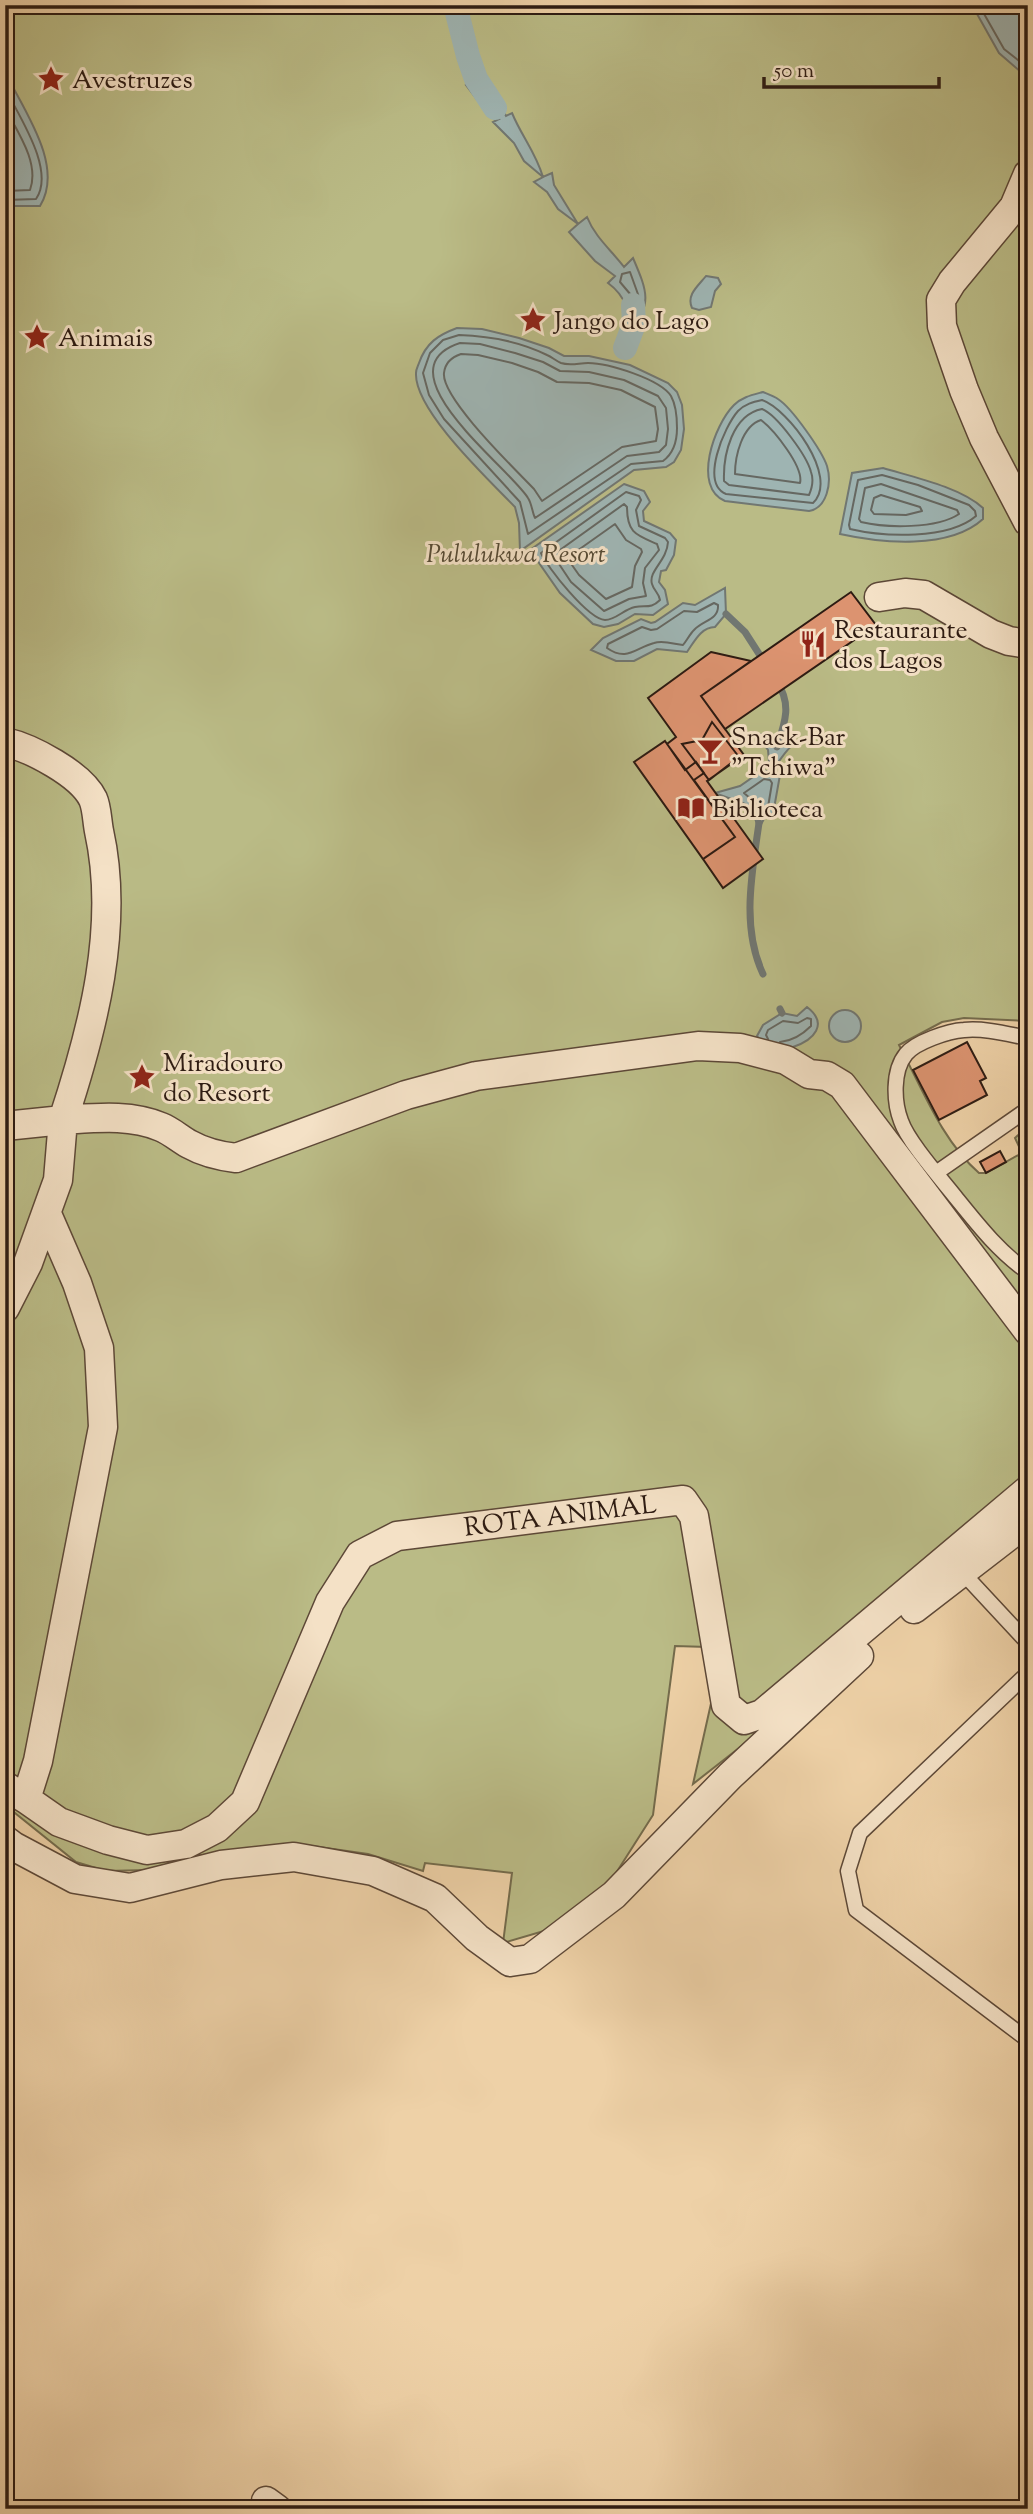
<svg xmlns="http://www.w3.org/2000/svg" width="1033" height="2514" font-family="'Sorts Mill Goudy',serif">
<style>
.green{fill:#babb86;stroke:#746b4c;stroke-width:2}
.water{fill:#9eb4b2;stroke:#717772;stroke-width:2}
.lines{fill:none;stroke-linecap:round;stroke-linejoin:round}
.shore{stroke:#666862;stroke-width:2}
.stream{stroke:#717772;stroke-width:7}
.canal{stroke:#9eb4b2;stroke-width:24}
.building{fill:#dc9370;stroke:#2d1b12;stroke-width:2}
.service-casing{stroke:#5d4837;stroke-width:17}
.minor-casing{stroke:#5d4837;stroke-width:31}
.service{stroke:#f4e1c6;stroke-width:14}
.minor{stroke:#f4e1c6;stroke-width:28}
.labels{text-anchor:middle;stroke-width:6;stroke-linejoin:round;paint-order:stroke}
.poi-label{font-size:26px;fill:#2d1b12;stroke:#f4e1c6;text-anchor:start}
.park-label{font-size:26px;font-style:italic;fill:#574b35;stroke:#f4e1c6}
.street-label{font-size:26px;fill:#2d1b12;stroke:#f4e1c6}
</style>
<rect width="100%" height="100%" fill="#eed1a7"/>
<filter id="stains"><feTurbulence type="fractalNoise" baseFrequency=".00286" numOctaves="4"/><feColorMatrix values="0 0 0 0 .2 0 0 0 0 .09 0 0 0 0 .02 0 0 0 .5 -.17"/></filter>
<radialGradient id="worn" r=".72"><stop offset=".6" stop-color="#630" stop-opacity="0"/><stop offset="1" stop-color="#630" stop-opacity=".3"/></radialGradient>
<!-- green -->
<path class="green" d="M 5,5 L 1028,5 L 1028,1021 L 964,1018 L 942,1022 L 899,1045 C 922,1088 942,1141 979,1173 L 986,1173 L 1022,1153 L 1015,1138 L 1028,1126 L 1028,1505 L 739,1748 L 693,1784 L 714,1690 L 708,1647 L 675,1646 L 653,1815 L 609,1884 L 554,1928 L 503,1943 L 512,1873 L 425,1863 L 423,1871 L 368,1854 L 305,1845 L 251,1848 L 197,1856 L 148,1870 L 106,1871 L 76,1862 L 5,1805 Z"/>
<!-- water -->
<path class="water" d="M 972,5 L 1028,5 L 1028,83 L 1022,73 L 999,53 Z
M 5,72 C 23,109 65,166 40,206 L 5,206 Z
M 481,77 C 495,86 497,102 506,116 L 512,113 C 522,137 535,151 543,177 L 552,173 L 554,185 L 578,224 L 587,217 C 595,237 611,250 624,267 L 633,258 C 648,293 652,303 630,335 C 629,312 627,297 608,283 L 615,276 L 595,261 L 569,232 L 578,224 L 558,209 L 547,192 L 534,182 L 543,177 L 524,161 L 514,143 L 493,122 L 499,119 L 482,106 L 466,85 Z
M 706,276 L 718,278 L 721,284 L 715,291 L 711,307 L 699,310 L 692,308 C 686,295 698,286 706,276 Z
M 457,328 L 482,329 L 519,338 L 549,348 L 564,356 L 589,356 L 630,365 L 668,383 L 677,392 L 682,405 L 684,429 L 681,450 L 674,462 L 666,467 L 634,470 L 520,551 L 519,523 L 515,507 C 489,480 414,410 416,373 C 416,369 418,366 419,363 C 426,343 438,335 457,328 Z
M 763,392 C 768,394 774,396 778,399 C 792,408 822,451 827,466 C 832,483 827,508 809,511 L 725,501 C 692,487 714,425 734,405 C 742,397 752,395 763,392 Z
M 883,468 C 913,477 960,487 983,508 L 983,519 C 949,550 881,543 840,534 L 852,473 Z
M 624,484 L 644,491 L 650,502 L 643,511 L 644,521 L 670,533 L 676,540 L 674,555 L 666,570 L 661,571 L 659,582 L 665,590 L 668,604 L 653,615 L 635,614 L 618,624 L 604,627 L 593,624 L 560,593 L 530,550 Z
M 725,588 L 726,614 L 715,627 C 701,627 694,642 687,652 L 657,649 L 634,661 L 616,661 L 591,650 L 603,638 L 641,619 L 651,623 L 655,622 L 683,603 L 695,605 Z
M 755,733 L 795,743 C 784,751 780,762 770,772 L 780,775 L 773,814 L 765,817 L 758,830 C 752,797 743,805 715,793 L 740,786 L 763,770 L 770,772 L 768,750 Z
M 807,1007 C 829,1024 814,1040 793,1047 C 784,1050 772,1046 764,1045 L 757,1036 L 763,1025 L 782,1013 L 797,1016 Z
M829 1026a16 16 0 1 1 32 0a16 16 0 1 1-32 0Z"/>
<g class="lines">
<!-- shore -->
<path class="shore" d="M 979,5 L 1004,49 L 1028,68
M 5,88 C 18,115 56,170 36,199 L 5,200
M 5,108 C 17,131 40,163 30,190 L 5,191
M 630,272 L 639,297 L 636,301 L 620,282 L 622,274 Z
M 459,335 C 488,336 521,342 547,355 C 552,357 556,361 561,363 C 570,366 579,363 588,363 C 608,363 660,379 671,396 C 676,405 677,418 677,428 C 677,441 674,453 663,461 L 631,464 L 528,534 L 520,502 L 444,419 L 429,395 L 423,373 L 430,353 L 443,340 Z
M 460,343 L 480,344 L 515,353 L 543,362 L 560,371 L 589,372 L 624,380 L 658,396 L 666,408 L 668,429 L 666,445 L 659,452 L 627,456 L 535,518 C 532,512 532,504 528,498 C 510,468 377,370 460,343 Z
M 461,354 L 478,355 L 512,363 L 538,372 L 557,382 L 589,383 L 621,390 L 655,407 L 658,429 L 656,441 L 622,447 L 542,501 L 534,489 C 516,470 441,398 444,373 C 445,363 452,357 461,354 Z
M 762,400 C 788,409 840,477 813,503 L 726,494 C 700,483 724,427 738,411 C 745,404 753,402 762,400 Z
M 762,409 C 777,415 807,456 811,472 C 814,480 812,488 809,495 L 729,485 L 724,481 C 723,455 732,415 762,409 Z
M 761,420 C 774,430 804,467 800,483 L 735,474 C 735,456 742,426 761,420 Z
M 882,475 L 918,485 L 969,505 L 975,511 L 976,516 C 948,540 884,537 850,529 L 849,525 L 858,480 Z
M 881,484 L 957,510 L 959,514 C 937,529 886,528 861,522 L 859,519 L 865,488 Z
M 626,492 L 639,496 L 641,500 L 636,510 L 639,526 L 665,538 L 668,542 C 667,561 648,571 652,584 C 654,591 659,593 660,600 C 651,609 646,605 635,607 C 624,609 616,620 605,620 C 588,619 547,567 541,553 Z
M 881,495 L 920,507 L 922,511 L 906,515 L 874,514 L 871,510 L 874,498 Z
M 624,504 L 627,507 C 627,533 636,535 657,544 L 659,550 L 645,568 L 643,583 L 646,596 L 629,599 L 604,611 L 571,582 L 553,555 Z
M 615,524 L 626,540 L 641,549 L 642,552 L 635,566 L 632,587 L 606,599 L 579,575 L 567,558 Z
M 714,603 L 718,605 C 719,620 703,620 694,630 C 690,634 687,640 683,645 C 674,644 663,640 654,643 C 635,648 627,662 607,648 L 608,644 L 642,627 L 651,630 L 657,629 L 684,611 L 697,612 Z
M 764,779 L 770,780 L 772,783 L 768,807 L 764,810 L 744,793 Z
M 768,1039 L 766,1035 L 768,1030 L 783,1021 L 798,1023 L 807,1018 L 811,1019 L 811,1026 C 802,1035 792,1041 780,1042"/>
<!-- stream -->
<path class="stream" d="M 726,614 L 745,632 L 763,660
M 777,682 C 792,704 785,723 777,747
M 759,823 C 752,873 741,927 763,974
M 780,1009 L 782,1013"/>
<!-- canal -->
<path class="canal" d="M 455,5 L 468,56 L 476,79 L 495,108
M 625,348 L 634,324 L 633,305"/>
</g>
<!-- building -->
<path class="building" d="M 851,592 L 876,625 L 725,729 L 701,696 Z
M 711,652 L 751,661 L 701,696 L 744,755 L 707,781 L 763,859 L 723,888 L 703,859 L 735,837 L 667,744 L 676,737 L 648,698 Z
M 712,722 L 739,757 L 709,780 L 682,744 L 702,740 Z
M 665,741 L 685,770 L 696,762 L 704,773 L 694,780 L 735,837 L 703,859 L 634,762 Z
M 967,1042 L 986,1078 L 980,1081 L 987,1095 L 939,1120 L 913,1070 Z
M 1000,1151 L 1006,1162 L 986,1173 L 980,1162 Z"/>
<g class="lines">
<defs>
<path id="service" d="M 1028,1038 C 1007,1034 985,1028 964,1030 C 948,1031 916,1042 906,1054 C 892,1071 894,1103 901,1121 C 908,1142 943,1181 957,1199 C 978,1225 1000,1253 1028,1272
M 936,1173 L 1028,1109
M 962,1572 L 1028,1643
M 1028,1673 L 860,1833 L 848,1871 L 856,1910 L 1028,2040"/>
<path id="minor" d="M 1028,174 L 1014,207 L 952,282 L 941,300 L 942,326 L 964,390 L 984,438 L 1028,522
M 879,597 L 905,593 L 924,595 L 991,634 L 1009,641 L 1028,644
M 5,742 C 31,748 81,774 93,799 C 97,808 97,821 99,831 C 120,926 93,1029 63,1120 C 96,1118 130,1114 161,1127 C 171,1131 180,1139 189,1144 C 205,1153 219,1156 236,1158 L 406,1095 L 476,1076 L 698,1046 L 740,1048 L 786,1060 L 809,1074 L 827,1076 L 842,1085 L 1028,1331
M 5,1126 L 63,1120 L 58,1180 L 28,1263 L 5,1308
M 914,1609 L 1028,1521
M 5,1786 L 26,1799 L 38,1761 L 103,1427 L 99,1348 L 77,1283 L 47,1214
M 26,1799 L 59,1822 L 108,1840 L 147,1850 L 186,1844 L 217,1828 L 245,1802 L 330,1602 L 360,1555 L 397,1536 L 683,1500 L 694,1516 L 726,1705 L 744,1720 L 762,1714 L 1028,1490
M 5,1840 L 13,1846 L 75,1879 L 130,1888 L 221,1865 L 294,1857 L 373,1871 L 435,1898 L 477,1938 L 510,1962 L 530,1959 L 614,1895 L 730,1776 L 859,1656
M 266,2501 L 277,2509"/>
</defs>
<!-- service casing -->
<use href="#service" class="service-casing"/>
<!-- minor casing -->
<use href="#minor" class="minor-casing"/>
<!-- service -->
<use href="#service" class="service"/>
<!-- minor -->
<use href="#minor" class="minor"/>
</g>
<!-- icons -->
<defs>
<symbol id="sight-bare" viewBox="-9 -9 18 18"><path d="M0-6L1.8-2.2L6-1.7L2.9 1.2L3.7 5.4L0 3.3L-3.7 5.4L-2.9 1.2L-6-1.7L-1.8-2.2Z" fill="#8f2418" stroke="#f4e1c6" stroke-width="2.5" paint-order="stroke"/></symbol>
<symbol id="restaurant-bare" viewBox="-9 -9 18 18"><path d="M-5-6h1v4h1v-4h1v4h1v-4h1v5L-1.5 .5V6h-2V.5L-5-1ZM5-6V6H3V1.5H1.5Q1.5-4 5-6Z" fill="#8f2418" stroke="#f4e1c6" stroke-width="2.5" paint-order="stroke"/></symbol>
<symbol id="bar-bare" viewBox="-9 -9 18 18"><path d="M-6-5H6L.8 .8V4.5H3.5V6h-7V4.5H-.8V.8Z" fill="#8f2418" stroke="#f4e1c6" stroke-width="2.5" paint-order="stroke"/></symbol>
<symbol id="library-bare" viewBox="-9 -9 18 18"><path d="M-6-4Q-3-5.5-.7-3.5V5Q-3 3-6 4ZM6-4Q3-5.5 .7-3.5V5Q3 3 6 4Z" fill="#8f2418" stroke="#f4e1c6" stroke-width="2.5" paint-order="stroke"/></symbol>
</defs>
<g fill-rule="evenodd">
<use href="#sight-bare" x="32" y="60" width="38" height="38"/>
<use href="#sight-bare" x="514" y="301" width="38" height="38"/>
<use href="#sight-bare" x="18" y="318" width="38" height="38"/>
<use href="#restaurant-bare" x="794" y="625" width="38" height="38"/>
<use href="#bar-bare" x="691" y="732" width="38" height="38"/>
<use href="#library-bare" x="672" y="789" width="38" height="38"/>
<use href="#sight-bare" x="123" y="1058" width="38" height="38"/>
</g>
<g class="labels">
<!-- poi labels -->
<g class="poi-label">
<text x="72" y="88">Avestruzes</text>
<text x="554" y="329">Jango do Lago</text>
<text x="58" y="346">Animais</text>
<text x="834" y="638">Restaurante<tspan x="834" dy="30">dos Lagos</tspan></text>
<text x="731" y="745">Snack-Bar<tspan x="731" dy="30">"Tchiwa"</tspan></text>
<text x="712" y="817">Biblioteca</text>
<text x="163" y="1071">Miradouro<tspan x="163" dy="30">do Resort</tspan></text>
</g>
<!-- park labels -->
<g class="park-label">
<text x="516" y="562">Pululukwa Resort</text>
</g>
<!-- street labels -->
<g class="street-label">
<text transform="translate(560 1515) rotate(-7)" y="9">ROTA ANIMAL</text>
</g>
</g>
<!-- margin -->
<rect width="1033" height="2514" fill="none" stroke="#eed1a7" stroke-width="28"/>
<rect x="7" y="7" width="1019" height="2500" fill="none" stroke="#2d1b12" stroke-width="3.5"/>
<rect x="14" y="14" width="1005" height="2486" fill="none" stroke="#2d1b12" stroke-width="2"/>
<!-- scale -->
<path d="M764 77v10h175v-10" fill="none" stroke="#2d1b12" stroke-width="3.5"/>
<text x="774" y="77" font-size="21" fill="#2d1b12" stroke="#f4e1c6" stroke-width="5" paint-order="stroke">50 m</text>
<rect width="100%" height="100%" filter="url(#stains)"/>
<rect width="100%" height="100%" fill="url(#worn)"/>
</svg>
